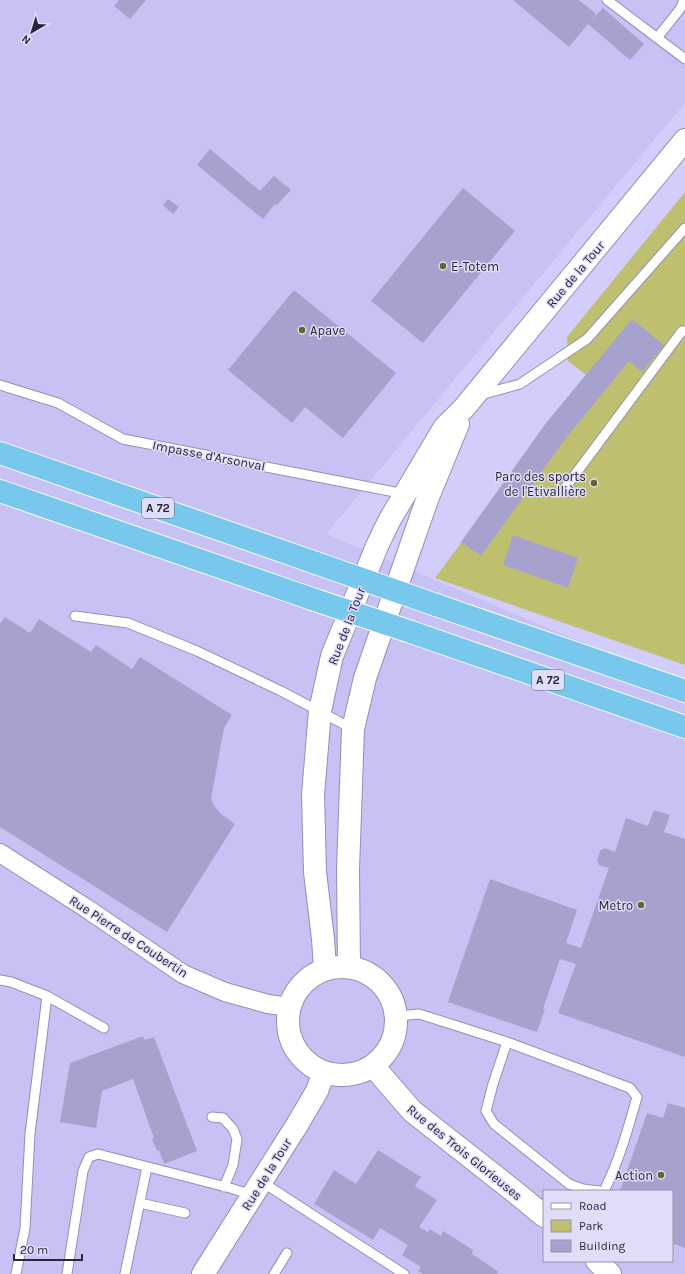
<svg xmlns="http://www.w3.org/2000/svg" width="685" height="1274" font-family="Karla,sans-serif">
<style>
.built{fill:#c7c1f4;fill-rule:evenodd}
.green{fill:#bec06f}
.building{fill:#a7a2cd}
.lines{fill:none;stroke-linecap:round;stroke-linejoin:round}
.service-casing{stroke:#948fb9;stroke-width:11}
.minor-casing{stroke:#948fb9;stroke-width:20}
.tertiary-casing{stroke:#948fb9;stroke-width:24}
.motorway-casing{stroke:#fff;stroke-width:24}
.service{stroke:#fff;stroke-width:9}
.minor{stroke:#fff;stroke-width:18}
.tertiary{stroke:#fff;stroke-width:22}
.motorway{stroke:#78c8ee;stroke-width:22}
.motorway-bridge-casing{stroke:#fff;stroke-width:24;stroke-linecap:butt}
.motorway-bridge{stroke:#78c8ee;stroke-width:22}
.poi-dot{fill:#636431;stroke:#dfddf8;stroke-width:1.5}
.labels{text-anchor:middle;stroke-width:3;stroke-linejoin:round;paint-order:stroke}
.shield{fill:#dfddf8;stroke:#605e72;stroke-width:1}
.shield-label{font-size:12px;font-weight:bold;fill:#292738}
.poi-label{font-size:13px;fill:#292738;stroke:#dfddf8;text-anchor:end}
.street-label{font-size:13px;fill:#292738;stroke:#dfddf8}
</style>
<rect width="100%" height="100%" fill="#d2cdfa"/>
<!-- built -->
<path class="built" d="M 0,0 L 685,0 L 685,103 L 326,534 L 685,686 L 685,1274 L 0,1274 ZM 544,1191 L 672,1191 L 672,1261 L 544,1261 Z"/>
<!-- green -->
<path class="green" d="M 685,192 L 685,665 L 435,578 L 586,375 L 568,361 L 567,337 Z"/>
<!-- building -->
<path class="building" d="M 119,0 L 146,0 L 130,19 L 114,6 Z
M 513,0 L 579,0 L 596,14 L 591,21 L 603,8 L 644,44 L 630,60 L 588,24 L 569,47 Z
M 210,149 L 260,191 L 274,176 L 291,190 L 277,205 L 275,204 L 263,219 L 197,165 Z
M 463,188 L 515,231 L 423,343 L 371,301 Z
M 168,199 L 179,207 L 173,214 L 163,205 Z
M 294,290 L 396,373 L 343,438 L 305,407 L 292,423 L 228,370 Z
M 632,319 L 664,345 L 642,372 L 629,361 L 566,438 L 481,556 L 461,542 L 546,423 Z
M 513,535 L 578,558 L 568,588 L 503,565 Z
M 5,617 L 30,633 L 39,619 L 91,652 L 96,645 L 132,669 L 140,657 L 232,715 L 224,728 L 211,799 L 215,807 L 221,814 L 235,824 L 167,932 L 0,827 L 0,624 Z
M 654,810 L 670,815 L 664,832 L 685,839 L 685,1057 L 558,1013 L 576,964 L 560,959 L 543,1009 L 545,1009 L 537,1032 L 448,1002 L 490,879 L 577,910 L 566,943 L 581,948 L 609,868 L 599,865 L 597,860 L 600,851 L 605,848 L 615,852 L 626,818 L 648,826 Z
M 143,1036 L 144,1040 L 154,1037 L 197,1151 L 164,1164 L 159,1150 L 157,1151 L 152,1139 L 154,1138 L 133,1079 L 102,1091 L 96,1128 L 60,1122 L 70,1063 Z
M 668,1103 L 685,1108 L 685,1248 L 672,1243 L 672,1191 L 620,1191 L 647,1113 L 663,1118 Z
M 378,1150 L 421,1177 L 415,1186 L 437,1200 L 419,1227 L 428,1232 L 430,1229 L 441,1236 L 443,1231 L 473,1250 L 472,1254 L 499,1272 L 497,1274 L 423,1274 L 418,1271 L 421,1267 L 402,1255 L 408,1245 L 380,1228 L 373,1240 L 314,1204 L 334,1170 L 356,1184 Z"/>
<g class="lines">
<defs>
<path id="service" d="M 607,0 L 685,59
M 657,38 L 680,9 L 684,0
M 0,385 L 58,403 L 123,439 L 405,494
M 480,395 L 520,384 L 587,339 L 685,228
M 562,492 L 682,331 L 685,331
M 75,616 L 128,623 L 197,651 L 281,691 L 353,729
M 0,980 L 11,982 L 47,996 L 30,1134 L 25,1228 L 16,1274
M 47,996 L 104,1028
M 397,1016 L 419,1014 L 454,1025 L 507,1042 L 630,1088 L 637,1097 C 628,1129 619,1161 604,1191
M 507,1042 L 493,1084 L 486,1111 L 494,1124 L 569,1184 L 583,1189 L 599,1191
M 212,1117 L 223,1118 L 233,1129 L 237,1139 L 233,1165 L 224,1187
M 262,1182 L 404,1274
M 140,1203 L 185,1213
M 67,1274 L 83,1171 L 89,1157 L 98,1154 L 230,1188 L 253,1195
M 125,1274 L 147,1167
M 274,1274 L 287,1253"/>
<path id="minor" d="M 0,853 L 86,908 L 183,974 L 225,992 L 268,1004 L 289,1007"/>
<path id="tertiary" d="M288 1021a54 54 0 1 1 108 0a54 54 0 1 1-108 0Z
M 349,967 L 348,869 L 353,729 L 365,678 L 407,557 L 428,497 L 458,424
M 325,968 L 323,939 L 315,872 L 313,795 L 320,711 L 332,656 L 377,546 L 389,521 L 444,428 L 464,408 L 685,140
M 373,1066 L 412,1111 L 515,1192 L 544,1216
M 597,1261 L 610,1274
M 203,1274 L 297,1125 L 317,1091 L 324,1072"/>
<path id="motorway" d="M 0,453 L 316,563
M 0,491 L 312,599
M 436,605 L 685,691
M 411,632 L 685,727"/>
</defs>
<!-- service casing -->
<use href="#service" class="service-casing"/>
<!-- minor casing -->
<use href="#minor" class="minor-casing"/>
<!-- tertiary casing -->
<use href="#tertiary" class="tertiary-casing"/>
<!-- motorway casing -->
<use href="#motorway" class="motorway-casing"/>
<!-- service -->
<use href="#service" class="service"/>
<!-- minor -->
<use href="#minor" class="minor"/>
<!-- tertiary -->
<use href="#tertiary" class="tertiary"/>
<!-- motorway -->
<use href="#motorway" class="motorway"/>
<defs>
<path id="motorway-bridge" d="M 316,563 L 436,605
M 312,599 L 411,632"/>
</defs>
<!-- motorway-bridge casing -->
<use href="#motorway-bridge" class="motorway-bridge-casing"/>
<!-- motorway-bridge -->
<use href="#motorway-bridge" class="motorway-bridge"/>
</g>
<!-- markers -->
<g class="poi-dot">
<circle cx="443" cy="266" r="4"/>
<circle cx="302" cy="330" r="4"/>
<circle cx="594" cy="483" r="4"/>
<circle cx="641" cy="905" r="4"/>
<circle cx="661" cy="1175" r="4"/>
</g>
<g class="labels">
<!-- shield labels -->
<g class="shield">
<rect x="142" y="498" width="32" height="20" rx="3"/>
<rect x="532" y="670" width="32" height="20" rx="3"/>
</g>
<g class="shield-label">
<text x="158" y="512">A 72</text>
<text x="548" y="684">A 72</text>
</g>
<!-- poi labels -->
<g class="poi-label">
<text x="451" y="271" text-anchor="start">E-Totem</text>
<text x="310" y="335" text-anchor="start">Apave</text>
<text x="586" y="481">Parc des sports<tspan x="586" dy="15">de l'Etivallière</tspan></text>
<text x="633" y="910">Metro</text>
<text x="653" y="1180">Action</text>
</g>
<!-- street labels -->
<g class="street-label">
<text transform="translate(575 274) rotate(-50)" y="5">Rue de la Tour</text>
<text transform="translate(209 455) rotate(11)" y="5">Impasse d'Arsonval</text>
<text transform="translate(346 626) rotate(-69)" y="5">Rue de la Tour</text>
<text transform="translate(129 936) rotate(33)" y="5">Rue Pierre de Coubertin</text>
<text transform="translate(465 1152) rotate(39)" y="5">Rue des Trois Glorieuses</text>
<text transform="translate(266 1174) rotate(-58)" y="5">Rue de la Tour</text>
</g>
</g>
<!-- legend -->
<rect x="543" y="1190" width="130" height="72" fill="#dfddf8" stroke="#9694ab"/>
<rect x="551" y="1203" width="20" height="6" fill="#ffffff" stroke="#9694ab"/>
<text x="579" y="1210" font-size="12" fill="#292738">Road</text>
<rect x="551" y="1220" width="20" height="12" fill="#bec06f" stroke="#9694ab"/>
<text x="579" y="1230" font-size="12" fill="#292738">Park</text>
<rect x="551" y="1240" width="20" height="12" fill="#a7a2cd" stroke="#9694ab"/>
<text x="579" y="1250" font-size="12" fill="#292738">Building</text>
<!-- north arrow -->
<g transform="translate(32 32) rotate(218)" stroke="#dfddf8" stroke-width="3" paint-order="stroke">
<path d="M0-3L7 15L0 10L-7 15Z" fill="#292738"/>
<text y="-6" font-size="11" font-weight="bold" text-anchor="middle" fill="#292738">N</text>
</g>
<!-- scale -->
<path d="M14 1254v6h68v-6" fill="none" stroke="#292738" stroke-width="2"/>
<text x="20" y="1254" font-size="12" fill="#292738" stroke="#dfddf8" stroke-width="3" paint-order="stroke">20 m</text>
</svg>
